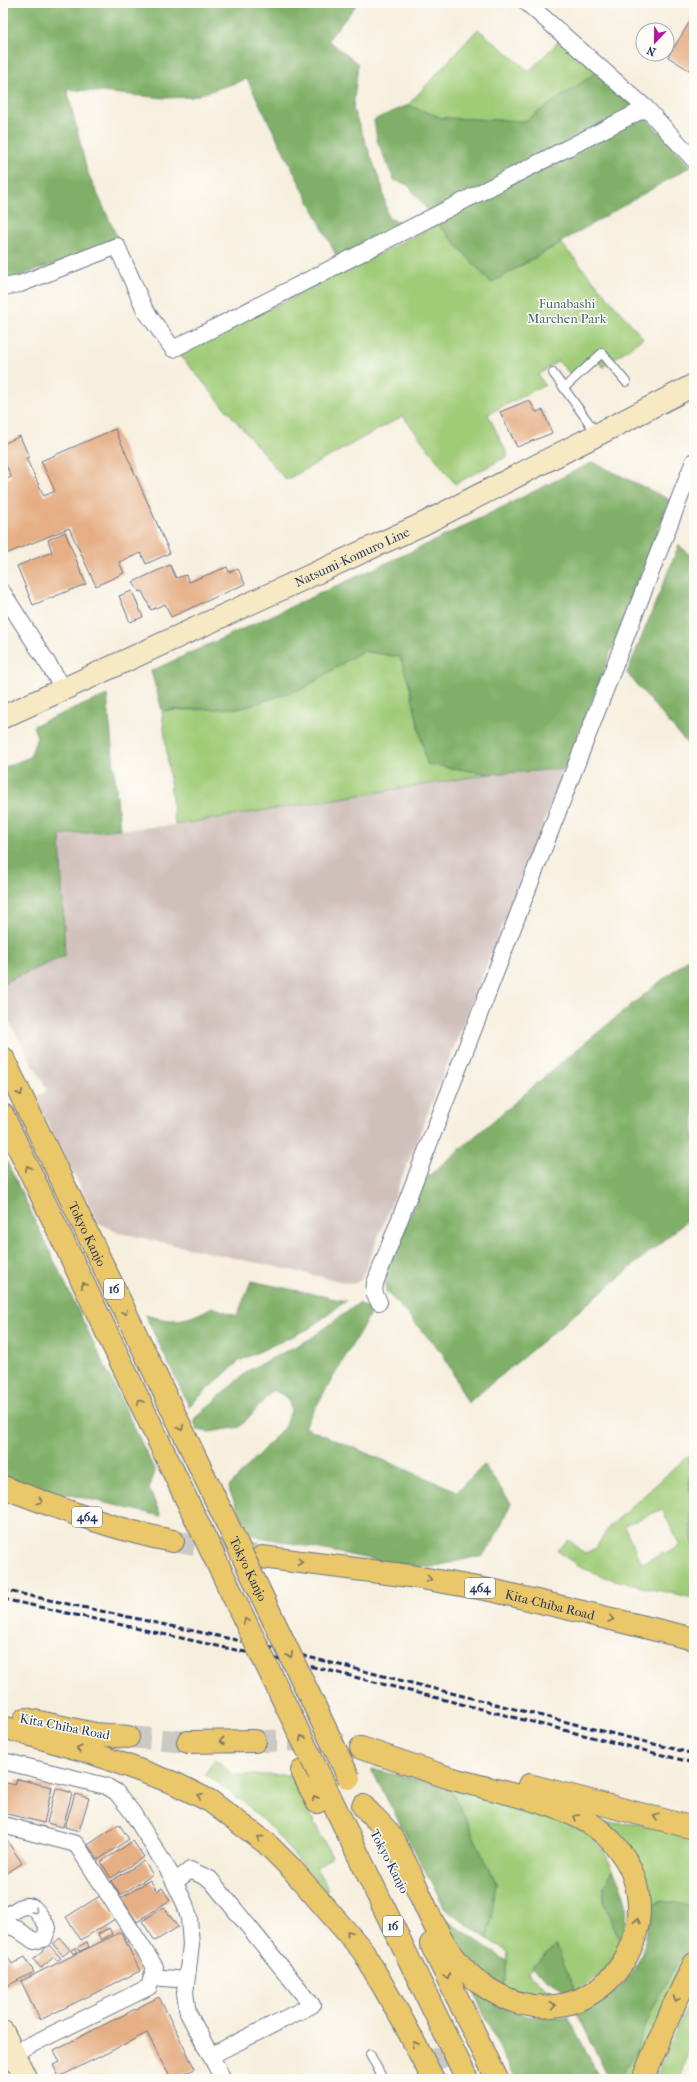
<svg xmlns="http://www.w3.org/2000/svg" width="697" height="2082" font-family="'IM FELL French Canon',serif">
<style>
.industrial{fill:#d0c0bc}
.green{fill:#a0cc78;stroke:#5e7e6b;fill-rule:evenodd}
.forest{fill:#80b068;stroke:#4e7063}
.building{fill:#e5ae84}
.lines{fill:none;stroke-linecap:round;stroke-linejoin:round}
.highway-tunnel{stroke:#cbc9c4;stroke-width:22;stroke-dasharray:22 11;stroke-linecap:butt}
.lane-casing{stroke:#68728b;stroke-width:10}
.street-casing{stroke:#68728b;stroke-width:18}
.secondary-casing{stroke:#68728b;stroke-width:24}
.highway-casing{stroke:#68728b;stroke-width:24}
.lane{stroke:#fff;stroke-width:8}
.street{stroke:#fff;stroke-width:16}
.secondary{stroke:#f7e9c3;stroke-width:22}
.highway{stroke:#eac769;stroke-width:22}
.rail{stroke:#1b2f5e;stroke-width:3;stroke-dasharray:6 3;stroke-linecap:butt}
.highway-bridge-casing{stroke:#68728b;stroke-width:24;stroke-linecap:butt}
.highway-bridge{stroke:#eac769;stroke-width:22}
.oneway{stroke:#787363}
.oneway2{stroke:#8d97ae}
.labels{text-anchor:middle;stroke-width:3;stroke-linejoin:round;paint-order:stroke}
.shield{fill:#fdfcf7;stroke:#5f6c8c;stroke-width:1}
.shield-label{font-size:12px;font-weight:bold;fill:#1b2f5e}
.park-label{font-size:13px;fill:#435e66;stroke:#fdfcf7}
.street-label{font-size:13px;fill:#1b2f5e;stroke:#fdfcf7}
</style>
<rect width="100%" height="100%" fill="#fdfcf7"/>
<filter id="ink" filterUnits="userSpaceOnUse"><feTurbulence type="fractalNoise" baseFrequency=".025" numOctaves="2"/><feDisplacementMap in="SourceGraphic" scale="8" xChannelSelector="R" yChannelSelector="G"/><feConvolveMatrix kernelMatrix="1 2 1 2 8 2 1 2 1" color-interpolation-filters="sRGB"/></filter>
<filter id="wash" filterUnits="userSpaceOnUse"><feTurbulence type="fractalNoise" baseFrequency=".012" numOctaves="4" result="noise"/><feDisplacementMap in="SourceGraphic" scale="16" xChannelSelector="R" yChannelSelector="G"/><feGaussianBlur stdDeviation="0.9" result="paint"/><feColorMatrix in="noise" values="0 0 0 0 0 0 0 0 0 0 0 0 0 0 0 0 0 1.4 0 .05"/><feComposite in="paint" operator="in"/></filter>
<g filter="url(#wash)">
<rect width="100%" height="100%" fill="#f7efde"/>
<!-- industrial -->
<path class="industrial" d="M 565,769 L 361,1280 L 353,1284 L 116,1232 L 99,1223 L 35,1098 L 47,1090 L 3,1010 L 3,983 L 65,956 L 60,835 L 175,825 L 490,774 Z"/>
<!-- green -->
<path class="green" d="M 478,29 L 529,71 L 561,39 L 597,72 L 525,121 L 442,118 L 408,105 Z
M 438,224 L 491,283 L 561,243 L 643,338 L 603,367 L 593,354 L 571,375 L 558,361 L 538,375 L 545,385 L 488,414 L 508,456 L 455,484 L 403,416 L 286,480 L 179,354 Z
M 362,651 L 400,657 L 409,683 L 427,763 L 490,774 L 175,825 L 162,711 L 243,708 L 306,687 Z
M 689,1455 C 690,1503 694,1550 694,1598 C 651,1588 590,1581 557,1550 L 569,1540 L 585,1553 L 596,1548 L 609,1527 ZM 662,1509 L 680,1546 L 642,1563 L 624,1526 Z
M 215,1759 L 233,1775 L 290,1775 L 332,1857 L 316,1868 L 329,1889 L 325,1892 L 273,1830 L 244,1802 L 205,1774 Z
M 450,1787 L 549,1811 L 591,1835 L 604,1851 L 613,1870 L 604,1886 L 604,1904 L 621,1942 C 608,1972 601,1974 575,1991 L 555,1946 L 527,1974 L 556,1995 L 547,1999 L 504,1988 L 508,1952 L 488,1939 L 496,1883 Z
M 604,1823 L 641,1824 L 694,1839 L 691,1856 L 694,1865 L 694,1900 L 688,1905 L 662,1901 L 652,1906 C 647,1863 635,1850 604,1823 Z
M 694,1941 L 694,1951 L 688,1959 L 635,2079 L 619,2079 L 635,2053 L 652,2010 L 671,1973 Z
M 694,1989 L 694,2033 L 679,2079 L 655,2079 Z"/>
<!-- forest -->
<path class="forest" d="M 3,3 L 358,3 L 328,40 L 358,64 L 353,109 L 382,186 L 388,218 L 414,226 L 339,261 L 247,79 L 192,97 L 164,98 L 67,89 L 87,171 L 119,241 L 3,282 Z
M 597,72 L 636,107 L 691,166 L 491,283 L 438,224 L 408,185 L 394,180 L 377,140 L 374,120 L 408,105 L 442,118 L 525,121 Z
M 593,462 L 670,500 L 565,769 L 490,774 L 427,764 L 409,683 L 400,657 L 362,651 L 306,687 L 243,708 L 162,710 L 151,671 L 432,542 Z
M 679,545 L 694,559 L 694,752 L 627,673 Z
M 107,695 L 120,829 L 60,835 L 65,956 L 3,983 L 3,768 L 30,757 L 37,737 L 33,726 Z
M 694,954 L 694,1031 L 683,1042 L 694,1054 L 694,1215 L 468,1403 L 443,1354 L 386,1291 L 385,1282 L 386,1272 L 425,1179 L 569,1056 Z
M 3,1154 L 155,1471 L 149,1489 L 161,1516 L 3,1479 Z
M 251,1281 L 346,1301 L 308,1329 L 239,1361 L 189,1406 L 145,1315 C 173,1323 186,1322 212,1307 L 237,1316 Z
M 359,1303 L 372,1311 L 304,1427 L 457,1491 L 484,1465 L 511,1503 L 493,1542 L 483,1555 L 428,1568 L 375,1560 L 250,1535 L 228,1488 L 284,1427 L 291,1410 L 288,1398 L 273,1390 L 240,1427 L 209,1432 L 197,1430 L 194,1419 L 249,1370 L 310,1339 Z
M 694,1450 L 694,1546 L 691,1529 L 689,1455 Z
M 371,1769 L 450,1787 L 496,1883 L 488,1939 L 446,1910 Z
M 613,1870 C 627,1897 631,1912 621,1942 L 604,1904 L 604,1886 Z
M 694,1900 L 694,1941 L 671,1973 L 652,2010 L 635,2053 L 619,2079 L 609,2079 L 576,2011 C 607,2005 636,1977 644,1946 C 647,1933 649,1919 652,1906 L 662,1901 L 688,1905 Z
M 444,1918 L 507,1961 L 504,1988 L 473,1965 L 455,1939 Z
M 556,1945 L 575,1991 L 566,1995 L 564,1990 L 531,1968 Z
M 481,1994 C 510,2014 532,2019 568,2016 L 600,2079 L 514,2079 L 475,1995 Z"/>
<g id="blocks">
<!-- building -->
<path class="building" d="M 694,15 L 694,73 L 668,57 Z
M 529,400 L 536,412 L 543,410 L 552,433 L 517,447 L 500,412 Z
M 115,429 L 170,553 L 146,564 L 141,553 L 119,562 L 124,573 L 96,586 L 69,528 L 8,553 L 3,541 L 3,481 L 11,477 L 7,467 L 3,469 L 3,444 L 20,436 L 29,457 L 26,458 L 44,496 L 55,491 L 41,461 Z
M 65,532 L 86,584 L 33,605 L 17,566 L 52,552 L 48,540 Z
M 170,565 L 176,578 L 186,575 L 189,582 L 227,567 L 229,572 L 238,569 L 245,584 L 171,617 L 165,604 L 151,610 L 142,591 L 139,592 L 133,582 Z
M 132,591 L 143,617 L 130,622 L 119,596 Z
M 17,1779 L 52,1787 L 44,1823 L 3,1813 L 3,1782 L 15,1785 Z
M 56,1788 L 72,1793 L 63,1827 L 47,1823 Z
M 75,1794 L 89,1798 L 79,1831 L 65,1827 Z
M 119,1824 L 129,1839 L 98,1860 L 88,1845 Z
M 5,1838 L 22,1863 L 3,1876 L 3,1839 Z
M 133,1841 L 144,1857 L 111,1878 L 101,1862 Z
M 144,1861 L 153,1875 L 120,1895 L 111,1881 Z
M 150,1880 L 157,1891 L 162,1888 L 170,1900 L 137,1922 L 121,1898 Z
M 100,1896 L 115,1919 L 81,1940 L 66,1917 Z
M 164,1907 L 178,1927 L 155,1941 L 142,1921 Z
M 109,1928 L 112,1934 L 101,1940 L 98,1934 Z
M 121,1932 L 140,1971 L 40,2020 L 21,1981 Z
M 60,1938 L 70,1950 L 63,1956 L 53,1944 Z
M 87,1942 L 89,1947 L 80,1951 L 78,1947 Z
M 49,1945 L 61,1958 L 57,1961 L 54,1957 L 41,1968 L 33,1959 Z
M 75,1948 L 78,1952 L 73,1954 L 71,1950 Z
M 7,1955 L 12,1964 L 25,1957 L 34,1972 L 5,1987 L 3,1983 L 3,1957 Z
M 159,1997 L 195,2069 L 171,2079 L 147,2033 L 59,2077 L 53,2065 L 60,2062 L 54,2050 Z"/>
</g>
</g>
<g filter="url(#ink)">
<use href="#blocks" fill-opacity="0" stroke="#68728b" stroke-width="1"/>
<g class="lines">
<!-- highway-tunnel -->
<path class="highway-tunnel" d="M 173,1541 L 258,1556
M 128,1737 L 188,1742
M 255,1741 L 316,1740 L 361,1748
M 437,2047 L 450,2079"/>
<defs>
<path id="lane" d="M 553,373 L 597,434
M 565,387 L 602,353 L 626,382
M 370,2054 L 383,2079"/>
<path id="street" d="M 527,3 L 646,108 L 694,160
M 3,287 L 20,284 L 117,246 L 145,310 L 173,349 L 646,108
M 3,593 L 64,689
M 379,1302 L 374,1293 L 375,1283 L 694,461
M 3,1761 L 106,1786 L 116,1792 L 132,1812 L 170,1873 L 185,1904 L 189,1918 L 191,1945 L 185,1993 L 188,2013 L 223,2079
M 3,1825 L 76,1844 L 155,1967 L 149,1987 L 26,2047
M 175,1882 L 190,1870 L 210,1879 L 312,2005 L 218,2052 L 210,2054
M 3,1920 C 6,1915 11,1913 16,1910 C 34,1898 39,1915 48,1928 L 44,1939 L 34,1941 L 17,1929 L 3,1923
M 152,1977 L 176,1979"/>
<g id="secondary">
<path id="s1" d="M 3,717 L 425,523 L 694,385"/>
<path d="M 3,2032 L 26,2079"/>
</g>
<g id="highway">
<path id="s2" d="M 3,1058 L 225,1519"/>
<path d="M 3,1115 L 193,1513"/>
<path d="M 3,1487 C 58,1508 115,1530 173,1541"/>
<path id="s3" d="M 262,1557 L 410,1576 L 495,1591 L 694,1639"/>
<path d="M 25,1719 L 95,1734 L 128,1737"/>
<path d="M 3,1727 L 92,1753 L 174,1783 L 210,1801 L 266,1843 L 291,1868 L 363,1951 L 403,2021 L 433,2079"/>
<path d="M 188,1742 L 255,1741"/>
<path d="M 361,1748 C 390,1758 420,1768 450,1778 C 496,1792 568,1802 604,1834 C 695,1916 592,2060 484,1986 C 433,1951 423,1888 392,1838 C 385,1826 372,1816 363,1806"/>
<path d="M 302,1771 L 317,1802"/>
<path d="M 319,1774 L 467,2079"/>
<path d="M 529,1785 L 694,1828"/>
<path d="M 431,1944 L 497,2079"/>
<path d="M 643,2079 L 674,2005 L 694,1964"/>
</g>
</defs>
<!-- lane casing -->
<use href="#lane" class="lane-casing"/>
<!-- street casing -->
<use href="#street" class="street-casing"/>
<!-- secondary casing -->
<use href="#secondary" class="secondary-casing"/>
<!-- highway casing -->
<use href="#highway" class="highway-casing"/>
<!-- lane -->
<use href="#lane" class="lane"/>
<!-- street -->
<use href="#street" class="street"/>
<!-- secondary -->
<use href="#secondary" class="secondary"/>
<!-- highway -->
<use href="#highway" class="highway"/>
<!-- rail -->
<path class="rail" d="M 3,1590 L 264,1646 L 694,1754
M 3,1599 L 327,1670 L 694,1763"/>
<defs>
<g id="highway-bridge">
<path d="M 193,1513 L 319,1774"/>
<path id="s4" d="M 225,1519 L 349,1778"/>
</g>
</defs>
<!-- highway-bridge casing -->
<use href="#highway-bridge" class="highway-bridge-casing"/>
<!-- highway-bridge -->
<use href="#highway-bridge" class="highway-bridge"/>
</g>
<!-- one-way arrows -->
<defs><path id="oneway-chevron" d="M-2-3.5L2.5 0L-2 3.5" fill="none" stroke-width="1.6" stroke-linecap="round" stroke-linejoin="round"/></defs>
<g class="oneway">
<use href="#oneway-chevron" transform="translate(20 1093) rotate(64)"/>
<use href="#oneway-chevron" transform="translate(28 1168) rotate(-116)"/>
<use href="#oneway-chevron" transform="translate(84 1285) rotate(-116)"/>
<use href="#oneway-chevron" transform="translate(125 1312) rotate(64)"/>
<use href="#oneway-chevron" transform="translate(140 1402) rotate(-116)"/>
<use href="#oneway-chevron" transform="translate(181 1428) rotate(64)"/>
<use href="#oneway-chevron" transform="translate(40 1501) rotate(20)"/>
<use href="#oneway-chevron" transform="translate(300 1562) rotate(7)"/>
<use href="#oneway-chevron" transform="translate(429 1579) rotate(10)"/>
<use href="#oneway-chevron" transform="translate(611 1619) rotate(14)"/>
<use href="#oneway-chevron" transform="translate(246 1621) rotate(-116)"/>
<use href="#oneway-chevron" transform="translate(290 1655) rotate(64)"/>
<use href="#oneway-chevron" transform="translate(302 1738) rotate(-115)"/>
<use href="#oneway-chevron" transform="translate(222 1741) rotate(179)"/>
<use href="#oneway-chevron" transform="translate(79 1749) rotate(-164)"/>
<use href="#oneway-chevron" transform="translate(200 1796) rotate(-153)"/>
<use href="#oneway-chevron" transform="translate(315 1798) rotate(-116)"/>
<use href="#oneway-chevron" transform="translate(576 1817) rotate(-150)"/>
<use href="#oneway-chevron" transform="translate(656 1817) rotate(-165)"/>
<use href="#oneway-chevron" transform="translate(260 1838) rotate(-142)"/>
<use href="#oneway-chevron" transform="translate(637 1921) rotate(-79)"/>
<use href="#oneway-chevron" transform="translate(349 1933) rotate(-130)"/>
<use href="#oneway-chevron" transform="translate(447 1976) rotate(64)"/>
<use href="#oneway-chevron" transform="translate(676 1999) rotate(114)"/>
<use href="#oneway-chevron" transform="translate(553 2006) rotate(-10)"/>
<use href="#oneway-chevron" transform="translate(415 2044) rotate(-117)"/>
</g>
<use class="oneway2" href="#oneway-chevron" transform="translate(35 1911) rotate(46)"/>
</g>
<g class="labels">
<!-- shield labels -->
<g class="shield">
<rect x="104" y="1279" width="20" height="20" rx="3"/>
<rect x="72" y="1507" width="30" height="20" rx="3"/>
<rect x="465" y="1578" width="30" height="20" rx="3"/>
<rect x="383" y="1916" width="20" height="20" rx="3"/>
</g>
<g class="shield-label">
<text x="114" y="1293">16</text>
<text x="87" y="1521">464</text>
<text x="480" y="1592">464</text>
<text x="393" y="1930">16</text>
</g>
<!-- park labels -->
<g class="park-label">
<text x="567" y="308">Funabashi<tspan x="567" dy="15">Marchen Park</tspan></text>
</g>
<!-- street labels -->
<g class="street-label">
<text dy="5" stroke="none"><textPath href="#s1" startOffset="384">Natsumi-Komuro Line</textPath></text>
<text dy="5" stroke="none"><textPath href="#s2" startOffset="195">Tokyo Kanjo</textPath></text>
<text dy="5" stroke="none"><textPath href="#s4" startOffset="55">Tokyo Kanjo</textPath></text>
<text dy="5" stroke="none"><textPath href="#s3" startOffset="292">Kita-Chiba Road</textPath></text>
<text transform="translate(65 1726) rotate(11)" y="5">Kita-Chiba Road</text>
<text transform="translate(390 1861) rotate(63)" y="5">Tokyo Kanjo</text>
</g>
</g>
<!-- margin -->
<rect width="697" height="2082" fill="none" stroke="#fdfcf7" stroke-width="16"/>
<!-- north arrow -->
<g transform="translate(655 42) rotate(202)"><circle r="19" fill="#fdfcf7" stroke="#a3aaba"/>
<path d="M0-3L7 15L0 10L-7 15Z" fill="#b5179e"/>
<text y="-6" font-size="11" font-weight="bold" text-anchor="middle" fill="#1b2f5e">N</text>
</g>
</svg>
